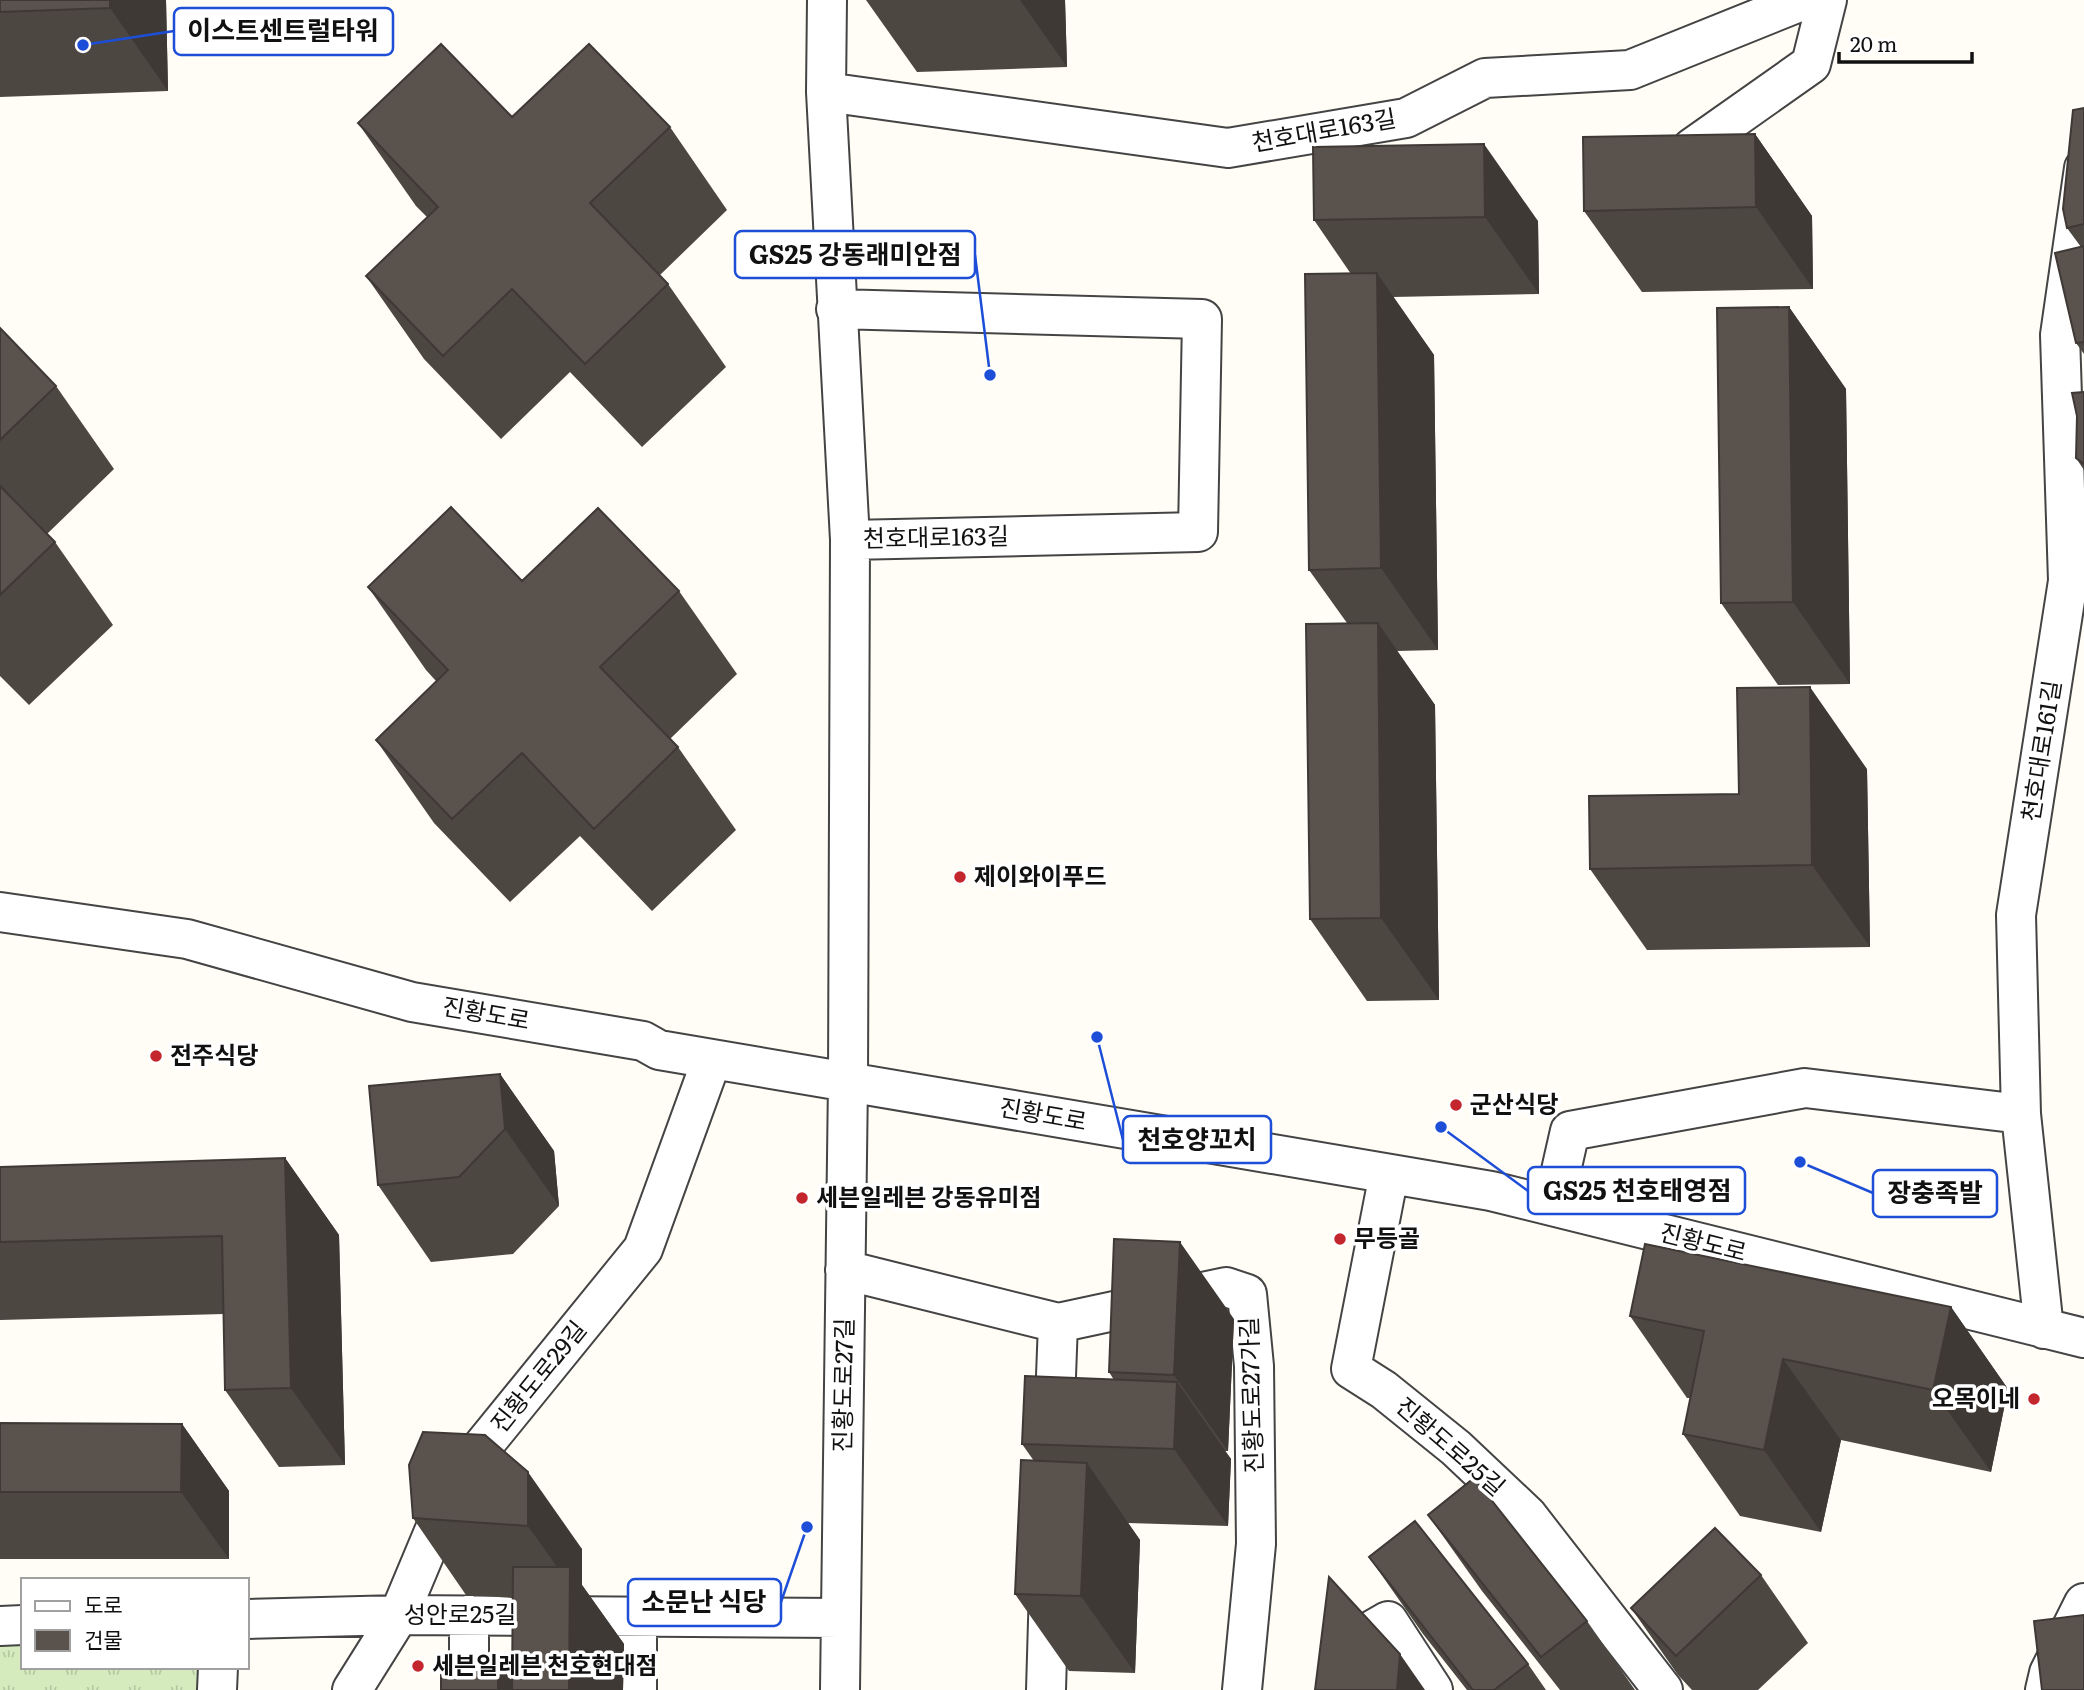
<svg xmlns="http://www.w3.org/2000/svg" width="2084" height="1690" font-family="Literata,'Noto Sans KR',serif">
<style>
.park{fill:url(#park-tufts)}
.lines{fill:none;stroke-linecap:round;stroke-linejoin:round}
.minor-casing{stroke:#444;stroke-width:42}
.minor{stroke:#fff;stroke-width:38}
.wall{fill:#4d4742}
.shaded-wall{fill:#3f3936}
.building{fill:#5a524d;stroke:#3f3936;stroke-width:2}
.poi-dot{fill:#c4262e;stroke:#fff;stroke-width:2.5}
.labels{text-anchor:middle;stroke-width:7;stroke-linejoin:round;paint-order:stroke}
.street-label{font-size:24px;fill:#111;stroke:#fff}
.poi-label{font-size:24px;font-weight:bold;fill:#111;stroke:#fff;text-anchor:start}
.leader{fill:none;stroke:#1d4ed8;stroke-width:2.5}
.callout-dot{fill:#1d4ed8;stroke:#fff;stroke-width:2.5}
.callout{fill:#fff;stroke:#1d4ed8;stroke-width:2.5}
.callout-label{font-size:26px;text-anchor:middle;font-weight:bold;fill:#111}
</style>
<defs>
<pattern id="park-tufts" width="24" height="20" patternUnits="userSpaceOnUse" patternTransform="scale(1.75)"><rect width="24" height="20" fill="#d5ebbd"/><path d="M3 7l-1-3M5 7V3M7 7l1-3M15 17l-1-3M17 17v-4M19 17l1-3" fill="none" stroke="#b6c8a1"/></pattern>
</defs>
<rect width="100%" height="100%" fill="#fffdf5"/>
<!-- park -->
<path class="park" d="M 23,1644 L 23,1667 L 204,1667 L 203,1690 L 0,1690 L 0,1645 Z"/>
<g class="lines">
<defs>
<path id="minor" d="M 827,0 L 826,92 L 850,540 L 848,1081 L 840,1690
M 826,92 L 1228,148 L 1406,118 L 1485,78 L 1630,70 L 1804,0
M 1692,148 L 1811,64 L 1827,0
M 836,309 L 1202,319 L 1198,532 L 850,540
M 0,912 L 187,939 L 412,1002 L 643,1041 L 659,1050 L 1491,1191 L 2084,1338
M 1389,1174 L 1351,1369 L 1384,1390 L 1456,1448 L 1527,1515 L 1663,1690
M 1553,1206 L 1570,1131 L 1805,1088 L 2021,1114
M 845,1270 L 1058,1323 L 1226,1287 L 1247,1294 L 1254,1366 L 1256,1544 L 1242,1690
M 2044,1329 L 2021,1114 L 2016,915 L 2068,581 L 2060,335 L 2084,168
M 1054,1429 L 1058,1323
M 247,1619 L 399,1615 L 841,1618
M 0,1626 L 23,1625
M 217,1690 L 218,1667
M 352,1690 L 399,1615 L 456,1479 L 643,1249 L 712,1059
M 469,1690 L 469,1615
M 637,1690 L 637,1616
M 1046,1690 L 1049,1587
M 1354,1690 L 1362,1636 L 1388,1621 L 1433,1690
M 2045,1690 L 2049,1673 L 2084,1603"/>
</defs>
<!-- minor casing -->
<use href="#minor" class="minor-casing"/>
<!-- minor -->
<use href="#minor" class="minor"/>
</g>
<!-- wall -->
<path class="wall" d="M 0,0 L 166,0 L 168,91 L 0,97 Z
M 866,0 L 1065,0 L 1067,67 L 917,72 Z
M 2084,108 L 2084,354 L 2076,343 L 2081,247 L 2067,228 Z
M 512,117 L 670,127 L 727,210 L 660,275 L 668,284 L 726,367 L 642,447 L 570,372 L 501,439 L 424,359 L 366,276 L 427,217 L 416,206 L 358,123 Z
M 1755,134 L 1812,216 L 1813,289 L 1642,292 L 1584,211 Z
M 1313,147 L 1538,221 L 1539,294 L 1393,297 L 1434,355 L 1438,650 L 1397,651 L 1435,705 L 1439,1000 L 1367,1001 L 1310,919 L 1347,623 L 1309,570 L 1351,274 L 1314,220 Z
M 1789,307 L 1846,389 L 1850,684 L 1778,685 L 1721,603 Z
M 0,328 L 56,386 L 114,469 L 47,534 L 55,542 L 113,625 L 29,705 L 0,676 Z
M 2084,392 L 2084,470 L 2076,458 Z
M 522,581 L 679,591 L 737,674 L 670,739 L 678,747 L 736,830 L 652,911 L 580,836 L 510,902 L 434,823 L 376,740 L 436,681 L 426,670 L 368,587 Z
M 1867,769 L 1870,947 L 1647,950 L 1590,869 L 1739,794 Z
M 500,1074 L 554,1151 L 559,1206 L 513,1254 L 431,1262 L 378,1185 Z
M 285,1158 L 339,1235 L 345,1465 L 279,1467 L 225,1390 L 224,1314 L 0,1320 L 0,1167 Z
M 1951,1307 L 2008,1389 L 1991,1472 L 1841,1440 L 1821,1532 L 1740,1516 L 1683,1434 L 1690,1398 L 1687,1398 L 1630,1316 Z
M 1234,1319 L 1228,1451 L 1225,1451 L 1231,1459 L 1228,1526 L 1128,1523 L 1140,1540 L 1135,1673 L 1069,1671 L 1015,1594 L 1034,1461 L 1022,1444 L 1114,1380 L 1109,1372 Z
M 0,1423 L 182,1424 L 229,1491 L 229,1559 L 0,1559 Z
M 423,1432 L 582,1549 L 582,1585 L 624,1644 L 623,1690 L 441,1690 L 498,1662 L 512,1681 L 512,1598 L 466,1595 L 413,1518 Z
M 1428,1515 L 1587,1621 L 1635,1690 L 1560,1690 L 1482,1591 Z
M 1369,1557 L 1528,1664 L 1546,1690 L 1467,1690 L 1423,1634 Z
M 1761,1575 L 1808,1643 L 1758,1690 L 1692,1690 L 1678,1675 L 1631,1608 Z"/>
<!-- shaded-wall -->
<path class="shaded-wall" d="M 110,0 L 166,0 L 168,91 L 110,8 Z
M 1020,0 L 1065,0 L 1067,67 Z
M 1755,134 L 1812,216 L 1813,289 L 1756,207 Z
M 1484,144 L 1538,221 L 1539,294 L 1485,217 Z
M 1377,273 L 1434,355 L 1438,650 L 1381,568 Z
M 1789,307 L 1846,389 L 1850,684 L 1793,602 Z
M 1378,623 L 1435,705 L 1439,1000 L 1381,918 Z
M 1810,687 L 1867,769 L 1870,947 L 1812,865 Z
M 500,1074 L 554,1151 L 559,1206 L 505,1129 Z
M 285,1158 L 339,1235 L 345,1465 L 291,1388 Z
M 1180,1242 L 1234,1319 L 1228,1451 L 1174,1375 Z
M 1951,1307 L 2008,1389 L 1991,1472 L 1933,1390 Z
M 1783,1359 L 1841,1440 L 1821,1532 L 1764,1450 Z
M 1177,1382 L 1231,1459 L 1228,1526 L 1174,1449 Z
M 182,1424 L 229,1491 L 229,1559 L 181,1492 Z
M 1087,1463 L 1140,1540 L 1135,1673 L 1081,1596 Z
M 528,1472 L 582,1549 L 582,1585 L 624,1644 L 623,1690 L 569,1690 L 570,1585 L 528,1526 Z
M 1400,1654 L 1425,1690 L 1397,1690 Z
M 498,1662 L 518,1690 L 498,1690 Z"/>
<!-- building -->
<path class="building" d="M 0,0 L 110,0 L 110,8 L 0,12 Z
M 441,44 L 512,117 L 589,44 L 670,127 L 590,203 L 668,284 L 585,364 L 512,289 L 443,356 L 366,276 L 438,207 L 358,123 Z
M 2084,108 L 2084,224 L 2067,228 L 2063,209 L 2073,110 Z
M 1755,134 L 1756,207 L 1584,211 L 1583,137 Z
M 1484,144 L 1485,217 L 1314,220 L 1313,147 Z
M 2084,246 L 2084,342 L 2076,343 L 2055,253 Z
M 1377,273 L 1381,568 L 1309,570 L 1305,274 Z
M 1789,307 L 1793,602 L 1721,603 L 1717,308 Z
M 0,328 L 56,386 L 0,440 Z
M 2084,392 L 2084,464 L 2076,458 L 2077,416 L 2072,393 Z
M 0,486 L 55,542 L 0,595 Z
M 451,507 L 522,581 L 598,508 L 679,591 L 600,667 L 678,747 L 594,829 L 522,753 L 452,819 L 376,740 L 448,670 L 368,587 Z
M 1378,623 L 1381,918 L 1310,919 L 1306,624 Z
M 1810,687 L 1812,865 L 1590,869 L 1589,796 L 1739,794 L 1737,688 Z
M 500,1074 L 505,1129 L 459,1177 L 378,1185 L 369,1086 Z
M 285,1158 L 291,1388 L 225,1390 L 222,1236 L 0,1242 L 0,1167 Z
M 1114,1239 L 1180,1242 L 1174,1375 L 1109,1372 Z
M 1645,1244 L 1951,1307 L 1933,1390 L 1783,1359 L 1764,1450 L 1683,1434 L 1704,1331 L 1630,1316 Z
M 1025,1376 L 1177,1382 L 1174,1449 L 1022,1444 Z
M 0,1423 L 182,1424 L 181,1492 L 0,1492 Z
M 423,1432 L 485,1435 L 528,1472 L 528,1526 L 413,1518 L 409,1465 Z
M 1021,1460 L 1087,1463 L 1081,1596 L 1015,1594 Z
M 1474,1478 L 1587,1621 L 1541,1657 L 1428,1515 Z
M 1415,1521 L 1528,1664 L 1494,1690 L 1473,1690 L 1369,1557 Z
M 1715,1528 L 1761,1575 L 1676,1656 L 1631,1608 Z
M 513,1567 L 570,1567 L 569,1690 L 512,1690 Z
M 1329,1577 L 1400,1654 L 1397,1690 L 1315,1690 Z
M 2084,1615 L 2084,1690 L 2042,1690 L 2034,1621 Z
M 441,1662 L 498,1662 L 498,1690 L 441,1690 Z"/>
<!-- markers -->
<g class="poi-dot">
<circle cx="960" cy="877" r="7"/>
<circle cx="156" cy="1056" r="7"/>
<circle cx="1456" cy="1105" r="7"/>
<circle cx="802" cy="1198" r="7"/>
<circle cx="1340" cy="1239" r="7"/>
<circle cx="2034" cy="1399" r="7"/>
<circle cx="418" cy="1666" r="7"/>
</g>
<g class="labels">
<!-- street labels -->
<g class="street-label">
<text transform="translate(1324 131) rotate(-10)" y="8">천호대로163길</text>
<text transform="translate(936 538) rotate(-1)" y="8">천호대로163길</text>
<text transform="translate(2042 751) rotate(-81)" y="8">천호대로161길</text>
<text transform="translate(486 1014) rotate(10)" y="8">진황도로</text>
<text transform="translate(1043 1115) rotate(10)" y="8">진황도로</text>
<text transform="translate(1703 1243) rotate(14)" y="8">진황도로</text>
<text transform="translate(539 1377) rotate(-51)" y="8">진황도로29길</text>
<text transform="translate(844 1385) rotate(-89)" y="8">진황도로27길</text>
<text transform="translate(1252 1395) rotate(-92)" y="8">진황도로27가길</text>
<text transform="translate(1450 1447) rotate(41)" y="8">진황도로25길</text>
<text x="460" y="1623">성안로25길</text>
</g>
<!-- poi labels -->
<g class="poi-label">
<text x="974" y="885">제이와이푸드</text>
<text x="170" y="1064">전주식당</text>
<text x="1470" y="1113">군산식당</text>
<text x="816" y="1206">세븐일레븐 강동유미점</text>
<text x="1354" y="1247">무등골</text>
<text x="2020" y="1407" text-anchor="end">오목이네</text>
<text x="432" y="1674">세븐일레븐 천호현대점</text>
</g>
</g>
<!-- callouts -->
<path class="leader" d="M83 45L174 31M990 375L975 255M1097 1037L1123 1140M1441 1127L1528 1191M1800 1162L1873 1193M807 1527L781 1602"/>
<g class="callout-dot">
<circle cx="83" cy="45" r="7"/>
<circle cx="990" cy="375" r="7"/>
<circle cx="1097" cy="1037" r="7"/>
<circle cx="1441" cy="1127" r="7"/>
<circle cx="1800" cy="1162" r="7"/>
<circle cx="807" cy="1527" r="7"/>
</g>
<g class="callout">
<rect x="174" y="8" width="219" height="47" rx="7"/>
<rect x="735" y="231" width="240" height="47" rx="7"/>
<rect x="1123" y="1116" width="148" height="47" rx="7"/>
<rect x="1528" y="1167" width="217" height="47" rx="7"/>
<rect x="1873" y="1170" width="124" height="47" rx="7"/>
<rect x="628" y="1579" width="153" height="47" rx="7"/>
</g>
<g class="callout-label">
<text x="283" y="40">이스트센트럴타워</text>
<text x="855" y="264">GS25 강동래미안점</text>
<text x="1197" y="1149">천호양꼬치</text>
<text x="1637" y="1200">GS25 천호태영점</text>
<text x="1935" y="1202">장충족발</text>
<text x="704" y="1611">소문난 식당</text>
</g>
<!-- legend -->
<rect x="21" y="1578" width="228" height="91" fill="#ffffff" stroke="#a0a0a0" stroke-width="2"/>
<rect x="35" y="1601" width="35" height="10" fill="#ffffff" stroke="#a0a0a0" stroke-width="2"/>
<text x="84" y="1613" font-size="21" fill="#111111">도로</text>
<rect x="35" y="1630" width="35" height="21" fill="#5a524d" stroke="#a0a0a0" stroke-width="2"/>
<text x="84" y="1648" font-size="21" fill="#111111">건물</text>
<!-- scale -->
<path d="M1839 52v10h133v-10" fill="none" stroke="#111111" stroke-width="3.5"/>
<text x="1850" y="52" font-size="21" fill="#111111" stroke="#ffffff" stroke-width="5" paint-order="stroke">20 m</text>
</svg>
